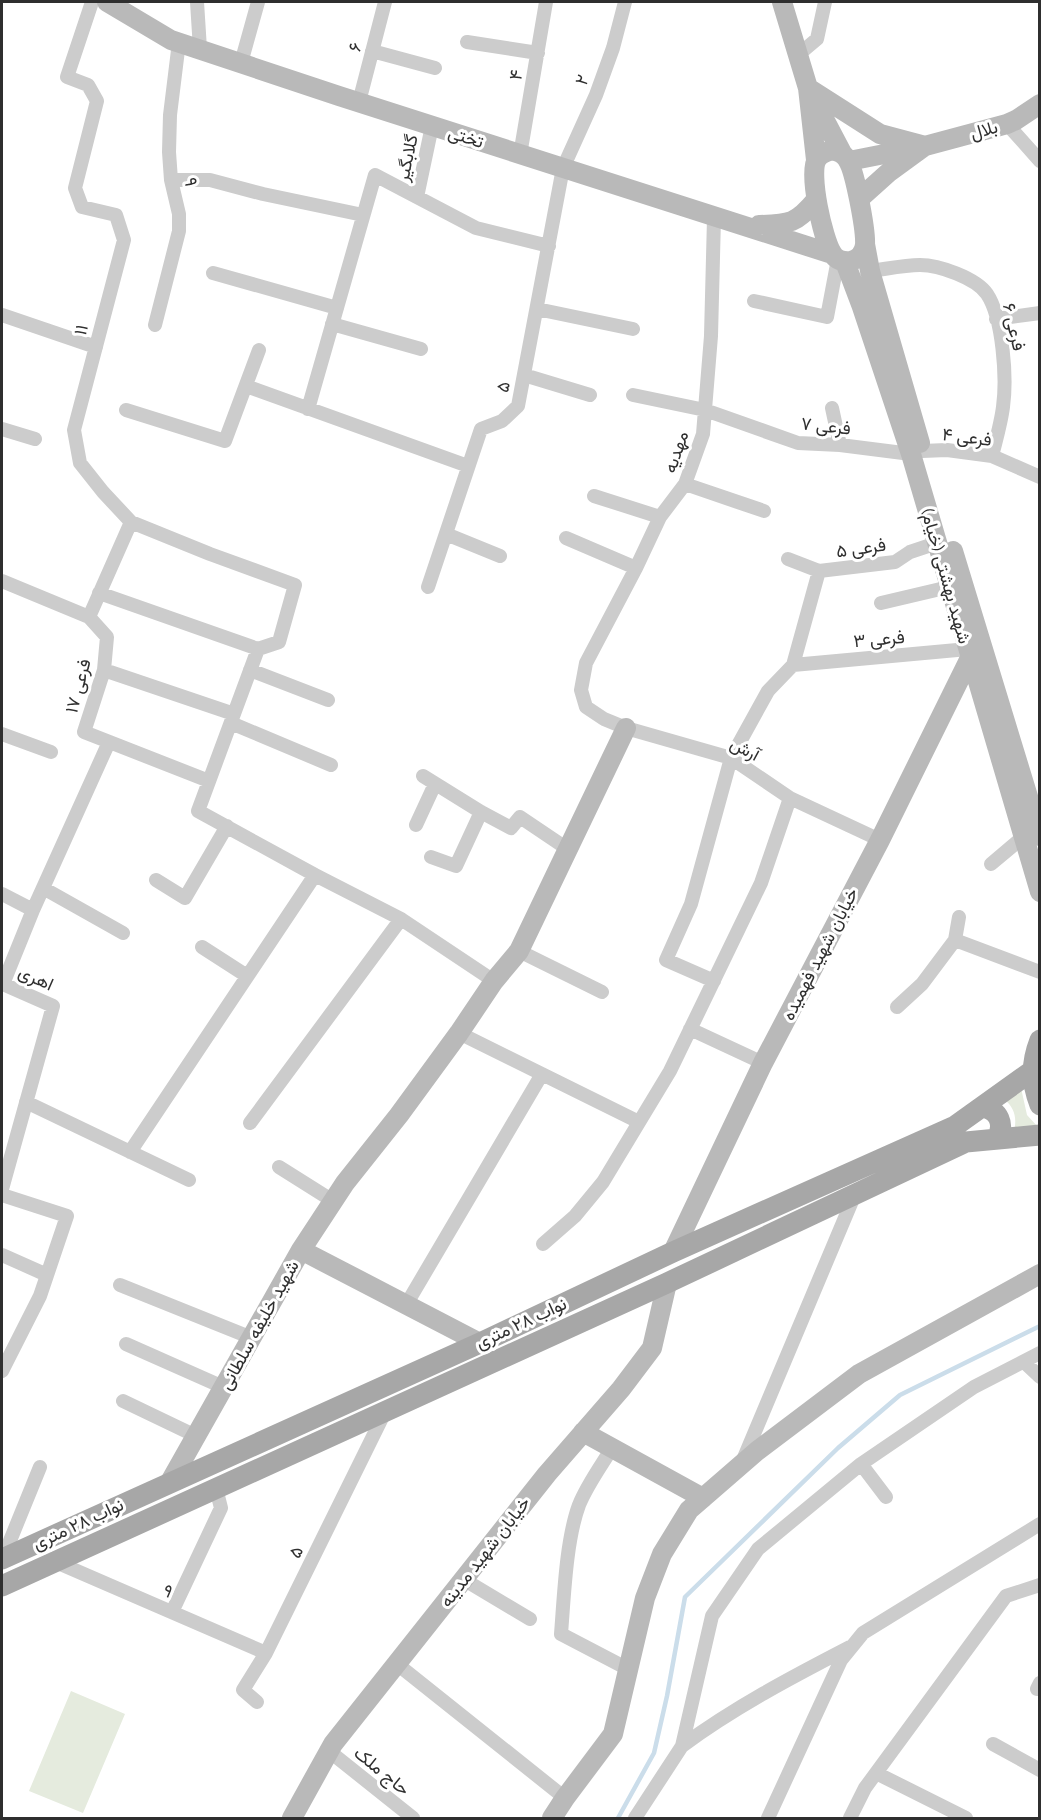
<svg xmlns="http://www.w3.org/2000/svg" width="1041" height="1820" font-family="Raleway,Vazirmatn,sans-serif">
<style>
.green{fill:#e5ebde}
.lines{fill:none;stroke-linecap:round;stroke-linejoin:round}
.stream{stroke:#cbddea;stroke-width:4.5}
.street{stroke:#ccc;stroke-width:14}
.secondary{stroke:#b9b9b9;stroke-width:20}
.primary{stroke:#a7a7a7;stroke-width:21}
.labels{text-anchor:middle;stroke-width:6;stroke-linejoin:round;paint-order:stroke}
.street-label{font-size:18px;fill:#2f2f2f;stroke:#fff}
</style>
<rect width="100%" height="100%" fill="#fff"/>
<!-- green -->
<path class="green" d="M 1021,1088 L 1027,1115 L 1038,1127 L 1014,1132 C 1017,1118 1015,1108 1004,1099 Z
M 71,1691 L 125,1714 L 83,1813 L 29,1791 Z"/>
<g class="lines">
<!-- stream -->
<path class="stream" d="M 618,1818 L 654,1753 L 667,1696 L 685,1597 L 838,1448 L 900,1395 L 1040,1326"/>
<!-- street -->
<path class="street" d="M 92,2 L 67,77 L 88,85 L 97,101 L 75,188 L 82,207 L 116,215 L 124,240 L 74,430 L 80,463 L 103,492 L 131,522 L 210,554 L 295,585 L 279,642 L 258,649 L 99,593
M 197,2 L 200,49
M 467,42 L 538,53
M 372,51 L 435,68
M 798,55 L 817,39 L 825,2
M 241,63 L 258,2
M 359,102 L 385,2
M 1007,124 L 1040,161
M 520,155 L 546,2
M 171,180 L 210,180 L 263,194 L 363,215
M 417,197 L 432,126
M 714,218 L 711,336 L 703,434 L 685,484 L 660,517 L 636,568 L 586,663 L 581,690 L 586,707 L 604,719 L 626,728 L 731,758 L 790,798 L 880,840
M 870,271 C 886,269 904,265 920,265 C 939,265 976,278 987,294 C 1003,318 1007,378 1003,407 C 1001,423 996,440 992,456
M 213,273 L 337,308
M 754,301 L 827,317 L 838,259
M 537,309 L 633,329
M 2,315 L 96,347
M 996,319 L 1040,313
M 332,324 L 421,349
M 155,325 L 179,231 L 179,214 L 171,180 L 169,152 L 170,115 L 179,42
M 524,375 L 590,395
M 246,386 L 468,466
M 633,395 L 705,410 L 798,443 L 840,445 L 911,454
M 832,408 L 840,445
M 308,409 L 375,175 L 476,228 L 549,246
M 126,410 L 225,441 L 259,350
M 2,429 L 35,439
M 922,451 L 947,450 L 992,456 L 1040,477
M 685,484 L 764,511
M 594,496 L 660,517
M 446,534 L 500,556
M 566,538 L 636,568
M 788,559 L 819,571 L 895,562 L 910,552 L 937,543
M 2,581 L 89,617 L 107,637 L 104,670 L 84,732 L 209,781
M 428,587 L 481,429 L 502,421 L 518,406 L 563,168 L 596,95 L 613,48 L 625,2
M 881,603 L 949,587
M 89,617 L 131,522
M 258,649 L 198,811 L 315,875 L 401,919 L 494,981
M 793,665 L 968,649
M 104,670 L 234,714
M 250,670 L 328,700
M 231,723 L 331,765
M 2,734 L 51,752
M 423,776 L 481,812 L 511,828 L 520,817 L 569,850
M 416,825 L 435,784
M 431,857 L 456,866 L 481,812
M 991,864 L 1023,837
M 156,880 L 185,898 L 227,826
M 43,888 L 123,933
M 2,894 L 33,910
M 955,940 L 1040,972
M 202,947 L 247,976
M 519,951 L 602,992
M 714,981 L 666,960 L 691,904 L 731,758 L 768,691 L 793,665 L 819,571
M 897,1007 L 922,984 L 955,940 L 959,917
M 690,1029 L 763,1063
M 459,1033 L 639,1122
M 26,1102 L 189,1180
M 250,1123 L 401,919
M 130,1152 L 315,875
M 279,1167 L 333,1201
M 2,1189 L 53,1006 L 3,984 L 33,910 L 109,742
M 2,1195 L 67,1216 L 40,1296 L 2,1371
M 543,1244 L 575,1216 L 603,1182 L 670,1071 L 761,883 L 790,798
M 2,1255 L 47,1275
M 120,1285 L 252,1338
M 406,1305 L 542,1074
M 126,1344 L 223,1387
M 1024,1362 L 1040,1377
M 123,1401 L 196,1436
M 612,1448 C 601,1466 587,1485 579,1505 C 566,1540 564,1597 561,1634 L 628,1669
M 743,1460 L 855,1194
M 861,1464 L 886,1497
M 3,1558 L 40,1467
M 56,1562 L 266,1653
M 463,1579 L 530,1619
M 172,1612 L 221,1508 L 216,1488
M 397,1664 L 565,1798
M 1037,1689 L 1040,1683
M 257,1702 L 243,1690 L 266,1653 L 385,1412
M 993,1744 L 1040,1770
M 682,1746 C 735,1707 792,1677 850,1647
M 329,1751 L 413,1818
M 876,1773 L 966,1818
M 635,1818 L 682,1746 L 712,1616 L 758,1549 L 861,1464 L 974,1387 L 1040,1353
M 768,1818 L 841,1660 L 863,1633 L 1040,1524
M 850,1818 L 865,1788 L 1006,1596 L 1040,1585"/>
<!-- secondary -->
<path class="secondary" d="M 107,2 L 171,40 L 339,96 L 832,254
M 782,2 L 808,88 L 816,160
M 808,88 L 880,134 L 925,146 L 1007,124 L 1016,120 L 1040,104
M 813,98 L 842,153
M 832,150 C 839,152 843,153 847,159 C 855,170 866,231 865,245 C 864,252 859,259 851,261 C 843,262 836,260 832,253 C 823,239 808,173 817,159 C 821,153 826,152 832,150 Z
M 849,161 L 925,146 L 888,173 L 859,199
M 759,225 C 790,224 796,224 816,200
M 865,244 L 870,271 L 920,443
M 845,262 L 862,307 L 911,454 L 1040,892
M 953,551 L 1040,836
M 301,1250 L 480,1343
M 673,1252 L 763,1063 L 880,840 L 970,658
M 583,1432 L 703,1498
M 170,1482 L 301,1250 L 345,1183 L 399,1115 L 459,1033 L 494,981 L 519,951 L 626,728
M 292,1818 L 333,1744 L 547,1474 L 621,1389 L 652,1348 L 667,1283
M 552,1818 L 565,1798 L 613,1734 L 645,1598 L 662,1554 L 689,1510 L 757,1451 L 859,1374 L 1040,1274"/>
<!-- primary -->
<path class="primary" d="M 1040,1040 C 1031,1063 1031,1082 1040,1105
M 982,1107 C 999,1110 1005,1124 997,1139
M 2,1559 L 480,1343 L 673,1252 L 955,1126 L 1032,1071
M 2,1586 L 667,1283 L 966,1142 L 1040,1135"/>
</g>
<g class="labels">
<!-- street labels -->
<g class="street-label">
<text transform="translate(355 47) rotate(-75)" y="6">۶</text>
<text transform="translate(516 75) rotate(-80)" y="6">۴</text>
<text transform="translate(582 80) rotate(-69)" y="6">۲</text>
<text transform="translate(984 130) rotate(-16)" y="6">بلال</text>
<text transform="translate(466 137) rotate(18)" y="6">تختی</text>
<text transform="translate(407 158) rotate(-78)" y="6">گلابگیر</text>
<text transform="translate(191 182) rotate(80)" y="6">۹</text>
<text transform="translate(1014 327) rotate(77)" y="6">فرعی ۶</text>
<text transform="translate(81 330) rotate(-75)" y="6">۱۱</text>
<text transform="translate(503 387) rotate(-79)" y="6">۵</text>
<text transform="translate(826 426) rotate(6)" y="6">فرعی ۷</text>
<text transform="translate(967 437) rotate(7)" y="6">فرعی ۴</text>
<text transform="translate(676 452) rotate(-71)" y="6">مهدیه</text>
<text transform="translate(861 548) rotate(-8)" y="6">فرعی ۵</text>
<text transform="translate(946 576) rotate(74)" y="6">شهید بهشتی (خیام)</text>
<text transform="translate(879 639) rotate(-5)" y="6">فرعی ۳</text>
<text transform="translate(78 686) rotate(-75)" y="6">فرعی ۱۷</text>
<text transform="translate(745 749) rotate(28)" y="6">آرش</text>
<text transform="translate(820 954) rotate(-63)" y="6">خیابان شهید فهمیده</text>
<text transform="translate(36 978) rotate(24)" y="6">اهری</text>
<text transform="translate(521 1323) rotate(-25)" y="6">نواب ۲۸ متری</text>
<text transform="translate(259 1325) rotate(-61)" y="6">شهید خلیفه سلطانی</text>
<text transform="translate(78 1524) rotate(-25)" y="6">نواب ۲۸ متری</text>
<text transform="translate(296 1552) rotate(-64)" y="6">۵</text>
<text transform="translate(485 1552) rotate(-52)" y="6">خیابان شهید مدینه</text>
<text transform="translate(168 1591) rotate(24)" y="6">۹</text>
<text transform="translate(382 1771) rotate(39)" y="6">حاج ملک</text>
</g>
</g>
<!-- border -->
<rect width="1041" height="1820" fill="none" stroke="#2f2f2f" stroke-width="6"/>
</svg>
